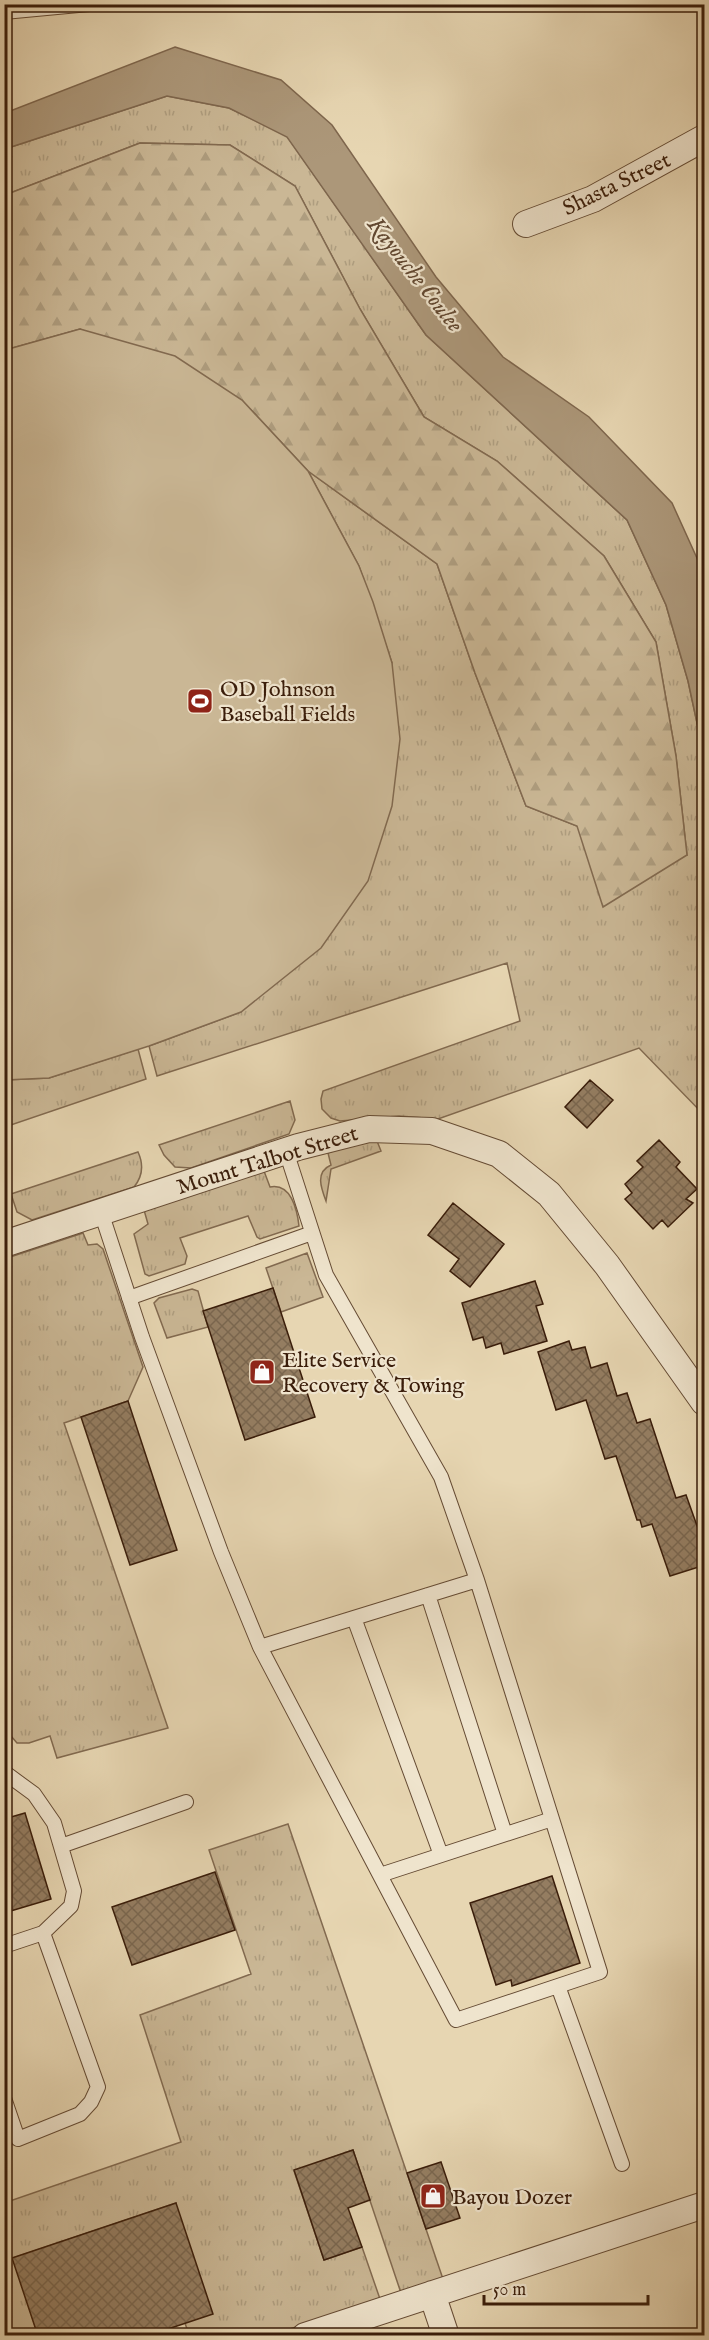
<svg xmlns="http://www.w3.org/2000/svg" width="709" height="2340" font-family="'IM FELL English',serif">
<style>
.grass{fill:url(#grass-tufts);stroke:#826a50;stroke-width:1.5}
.forest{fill:url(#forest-firs);stroke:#826a50;stroke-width:1.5}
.pitch{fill:#cab795;stroke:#826a50;stroke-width:1.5}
.water{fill:#ac9779;stroke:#7e664d;stroke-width:1.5}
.building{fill:url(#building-cross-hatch);stroke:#3a1d0a;stroke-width:1.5}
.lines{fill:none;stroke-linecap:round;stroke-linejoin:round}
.service-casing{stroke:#654b34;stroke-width:16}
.minor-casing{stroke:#654b34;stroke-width:28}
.service{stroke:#efe4cd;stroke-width:14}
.minor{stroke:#efe4cd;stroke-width:26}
.labels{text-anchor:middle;stroke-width:4.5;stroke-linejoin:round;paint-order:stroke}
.street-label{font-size:22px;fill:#3a1d0a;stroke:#efe4cd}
.poi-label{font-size:22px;fill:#3a1d0a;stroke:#efe4cd;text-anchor:start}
.water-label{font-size:24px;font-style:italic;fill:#624831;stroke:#efe4cd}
</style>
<defs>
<pattern id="grass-tufts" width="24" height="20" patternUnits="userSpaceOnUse" patternTransform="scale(1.5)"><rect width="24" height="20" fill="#cab795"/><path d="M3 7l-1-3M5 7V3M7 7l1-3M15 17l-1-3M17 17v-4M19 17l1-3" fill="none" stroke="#ae9d7f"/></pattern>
<pattern id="forest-firs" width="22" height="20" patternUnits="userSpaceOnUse" patternTransform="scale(1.5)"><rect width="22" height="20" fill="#cab795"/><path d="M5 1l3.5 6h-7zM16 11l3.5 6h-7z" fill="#ae9d7f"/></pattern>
<pattern id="building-cross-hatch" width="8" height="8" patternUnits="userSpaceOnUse" patternTransform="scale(1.5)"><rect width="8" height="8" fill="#947d61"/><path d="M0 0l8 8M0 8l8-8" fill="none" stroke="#7a664e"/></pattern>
</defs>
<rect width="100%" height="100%" fill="#e7d6b2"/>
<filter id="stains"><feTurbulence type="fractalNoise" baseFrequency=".00333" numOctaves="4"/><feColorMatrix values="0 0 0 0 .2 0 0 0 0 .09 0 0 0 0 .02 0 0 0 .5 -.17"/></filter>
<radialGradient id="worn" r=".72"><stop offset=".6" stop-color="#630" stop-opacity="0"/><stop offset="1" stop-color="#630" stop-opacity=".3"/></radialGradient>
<!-- grass -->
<path class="grass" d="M 167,96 L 229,108 L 287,136 L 426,335 L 627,520 L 666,605 L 688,681 L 702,746 L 704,768 L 704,1115 L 639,1048 L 438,1119 L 399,1116 L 340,1121 L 331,1118 L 322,1109 L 321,1099 L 323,1091 L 520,1021 L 507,963 L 157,1076 L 149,1046 L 241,1012 L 392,663 L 359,566 L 308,471 L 437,564 L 475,673 L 526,806 L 577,826 L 687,855 L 676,756 L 656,642 L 604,556 L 497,461 L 424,417 L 360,309 L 295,186 L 230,145 L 140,143 L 5,195 L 5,149 Z
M 138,1049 L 146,1079 L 5,1127 L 4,1080 L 49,1078 Z
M 290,1101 L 295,1120 L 289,1134 L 191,1168 L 175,1167 L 164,1155 L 159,1145 Z
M 377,1141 L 381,1151 L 331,1169 L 326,1201 C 321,1188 315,1172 331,1165 L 328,1153 L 349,1145 Z
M 138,1152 C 144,1165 143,1176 134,1187 L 32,1220 L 17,1212 L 11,1194 Z
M 264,1171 L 270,1187 C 291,1183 297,1209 299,1226 L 260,1239 L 257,1237 L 248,1216 L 180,1238 L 187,1256 L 185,1264 L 149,1276 L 145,1274 L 134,1234 L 148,1224 L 144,1210 Z
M 83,1233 L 88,1245 L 97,1244 L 103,1249 L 143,1367 L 128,1401 L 64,1423 L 168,1728 L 57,1758 L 50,1736 L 29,1743 L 17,1743 L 5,1729 L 4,1259 Z
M 307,1253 L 323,1297 L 281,1312 L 266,1268 Z
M 192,1289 L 198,1291 L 208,1327 L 167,1338 L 154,1303 L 159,1298 Z
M 288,1824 L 443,2279 L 401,2293 L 353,2150 L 294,2171 L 324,2260 L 362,2247 L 380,2299 L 272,2335 L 189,2335 L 185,2323 L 176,2203 L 13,2258 L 38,2335 L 5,2335 L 4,2203 L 181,2142 L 140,2015 L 251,1974 L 209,1850 Z"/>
<!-- forest -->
<path class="forest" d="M 140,143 L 230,145 L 295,186 L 360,309 L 424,417 L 497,461 L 604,556 L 656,642 L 676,756 L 687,855 L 603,907 L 577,826 L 526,806 L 475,673 L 437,564 L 308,471 L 242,400 L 80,329 L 5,350 L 5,195 Z"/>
<!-- pitch -->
<path class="pitch" d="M 80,329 L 175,356 L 242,400 L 308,471 L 359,566 L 373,602 L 392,663 L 400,739 L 392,806 L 368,881 L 321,948 L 241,1012 L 149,1046 L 49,1078 L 5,1080 L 5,350 Z"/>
<!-- water -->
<path class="water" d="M 175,47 L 281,80 L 332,125 L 436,277 L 503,357 L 589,417 L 672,503 L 701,567 L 704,580 L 704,768 L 702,746 L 688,681 L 666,605 L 627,520 L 426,335 L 287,137 L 229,108 L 167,96 L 5,149 L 5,113 Z"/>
<!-- building -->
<path class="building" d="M 590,1080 L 613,1100 L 587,1128 L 565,1107 Z
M 659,1140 L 680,1162 L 676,1167 L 697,1189 L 686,1199 L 693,1203 L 668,1227 L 662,1220 L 653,1229 L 625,1199 L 632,1193 L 625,1184 L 643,1167 L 637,1161 Z
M 453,1203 L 504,1244 L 470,1287 L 450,1271 L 459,1259 L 428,1235 Z
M 535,1281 L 543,1304 L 536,1306 L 547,1341 L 504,1354 L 501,1343 L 486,1348 L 483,1337 L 473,1340 L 462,1303 Z
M 273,1288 L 315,1417 L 245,1440 L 203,1311 Z
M 569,1341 L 572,1350 L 585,1347 L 591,1368 L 607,1363 L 617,1396 L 627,1393 L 637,1423 L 650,1419 L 676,1498 L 686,1495 L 705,1548 L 705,1565 L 670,1576 L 652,1524 L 642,1527 L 640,1520 L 637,1520 L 616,1456 L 605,1459 L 586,1400 L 556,1410 L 538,1352 Z
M 128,1401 L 177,1550 L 130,1565 L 81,1417 Z
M 25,1813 L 51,1899 L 4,1913 L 4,1819 Z
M 215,1872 L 235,1930 L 132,1965 L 112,1907 Z
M 552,1876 L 580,1963 L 512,1986 L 511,1980 L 496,1985 L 470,1903 Z
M 353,2150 L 370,2200 L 348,2208 L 362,2247 L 324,2260 L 294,2170 Z
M 441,2162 L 460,2218 L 426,2229 L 407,2173 Z
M 176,2203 L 213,2314 L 147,2336 L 38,2336 L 12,2258 Z"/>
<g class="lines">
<defs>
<path id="service" d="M 4,12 L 89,4
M 286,1151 L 326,1275 L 441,1477 L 477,1580
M 101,1212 L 142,1337 L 221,1552 L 260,1647 L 456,2020 L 600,1972 L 477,1580 L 260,1647
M 129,1298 L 312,1233
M 428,1595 L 505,1834
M 354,1618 L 441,1855
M 4,1772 L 34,1794 L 54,1823 L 74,1891 L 71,1906 L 43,1933
M 61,1846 L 186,1802
M 380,1875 L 552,1819
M 4,1946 L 43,1933 L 98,2087 L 91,2102 L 80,2114 L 18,2139 L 4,2098
M 558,1986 L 622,2164"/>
<path id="minor" d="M 526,224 L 593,199 L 704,138
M 4,1244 L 298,1147 L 369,1129 L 432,1131 L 499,1154 L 549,1194 L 607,1265 L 704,1402
M 432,2294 L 446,2336
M 305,2336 L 704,2205"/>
</defs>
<!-- service casing -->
<use href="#service" class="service-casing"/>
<!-- minor casing -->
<use href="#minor" class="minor-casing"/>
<!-- service -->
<use href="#service" class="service"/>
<!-- minor -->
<use href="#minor" class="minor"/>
</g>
<!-- icons -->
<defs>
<symbol id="stadium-square" viewBox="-11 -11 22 22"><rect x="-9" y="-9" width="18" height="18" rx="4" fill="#8f2418" stroke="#efe4cd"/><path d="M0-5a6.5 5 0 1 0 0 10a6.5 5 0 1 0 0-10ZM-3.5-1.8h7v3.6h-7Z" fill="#fff"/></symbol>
<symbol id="shop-square" viewBox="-11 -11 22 22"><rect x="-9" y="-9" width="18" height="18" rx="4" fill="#8f2418" stroke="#efe4cd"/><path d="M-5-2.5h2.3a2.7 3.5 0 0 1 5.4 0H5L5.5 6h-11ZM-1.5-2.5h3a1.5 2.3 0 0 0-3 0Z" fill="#fff"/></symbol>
</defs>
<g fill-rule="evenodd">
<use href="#stadium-square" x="185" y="686" width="30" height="30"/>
<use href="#shop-square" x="247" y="1357" width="30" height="30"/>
<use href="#shop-square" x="418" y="2181" width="30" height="30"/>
</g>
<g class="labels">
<!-- street labels -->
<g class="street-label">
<text transform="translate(616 183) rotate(-26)" y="8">Shasta Street</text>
<text transform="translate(267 1159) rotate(-17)" y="8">Mount Talbot Street</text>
</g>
<!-- poi labels -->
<g class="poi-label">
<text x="220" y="696">OD Johnson<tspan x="220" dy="25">Baseball Fields</tspan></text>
<text x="282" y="1367">Elite Service<tspan x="282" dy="25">Recovery &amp; Towing</tspan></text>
<text x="452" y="2204">Bayou Dozer</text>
</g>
<!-- water labels -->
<g class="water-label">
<text transform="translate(416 274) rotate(52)" y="8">Kayouche Coulee</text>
</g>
</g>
<!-- margin -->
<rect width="709" height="2340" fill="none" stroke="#e7d6b2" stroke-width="24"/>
<rect x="6" y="6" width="697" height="2328" fill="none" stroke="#3a1d0a" stroke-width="3"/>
<rect x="12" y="12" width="685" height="2316" fill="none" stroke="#3a1d0a" stroke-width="1.5"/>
<!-- scale -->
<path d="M484 2295v9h164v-9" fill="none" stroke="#3a1d0a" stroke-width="3"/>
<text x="493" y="2295" font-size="18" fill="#3a1d0a" stroke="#efe4cd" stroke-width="4.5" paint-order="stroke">50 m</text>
<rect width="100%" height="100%" filter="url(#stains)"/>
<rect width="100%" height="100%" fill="url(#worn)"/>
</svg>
